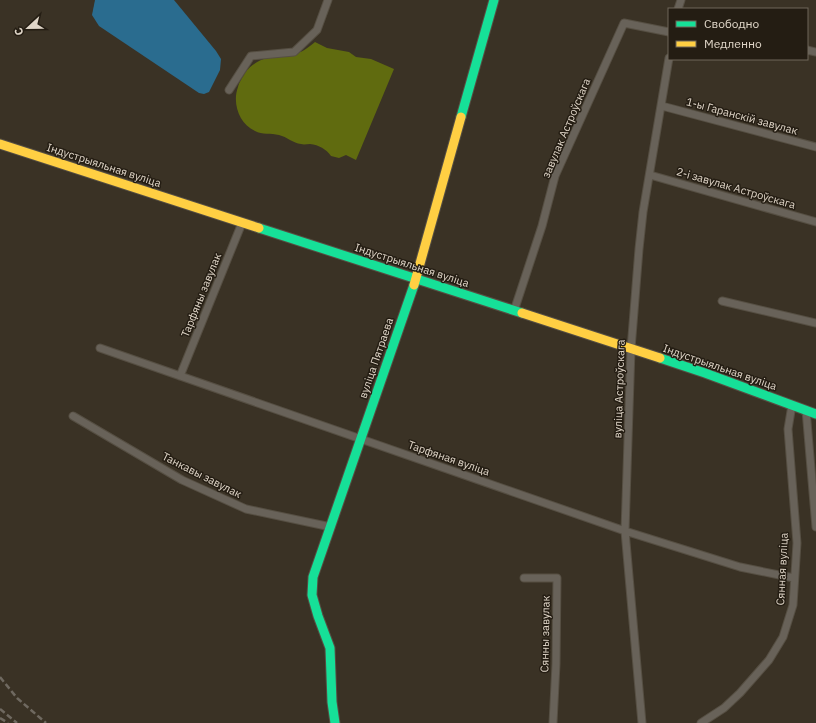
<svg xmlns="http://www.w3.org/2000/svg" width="816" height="723" font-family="'IBM Plex Sans',sans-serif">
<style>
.forest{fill:#606b0f}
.water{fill:#2a6c8f}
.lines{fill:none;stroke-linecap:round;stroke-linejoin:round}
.street-casing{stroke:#564f43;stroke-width:9}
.fast-casing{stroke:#564f43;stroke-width:11}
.slow-casing{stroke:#564f43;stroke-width:11}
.street{stroke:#686259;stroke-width:7}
.fast{stroke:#16e098;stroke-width:9}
.slow{stroke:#ffcf43;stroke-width:9}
.rail{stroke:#6f6960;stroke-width:2.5;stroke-dasharray:6 3;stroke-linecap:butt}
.labels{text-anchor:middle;stroke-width:3;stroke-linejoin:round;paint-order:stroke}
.street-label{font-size:11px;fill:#e0d6c8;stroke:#241d13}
</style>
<rect width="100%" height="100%" fill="#3a3225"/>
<!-- forest -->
<path class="forest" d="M 315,42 L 327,48 L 349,52 L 356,57 L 371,59 L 394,69 L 356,160 L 346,155 L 339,158 L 331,156 C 326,149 319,145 310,144 C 307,144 304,145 301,144 C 293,143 287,137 279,135 C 271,133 262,135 255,131 C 239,124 232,103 238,87 C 239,82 243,77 245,73 C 249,66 259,60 267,58 C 274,56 282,57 288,56 C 299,54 307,49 315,42 Z"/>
<!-- water -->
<path class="water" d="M 95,0 L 174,0 L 216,51 L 221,59 L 220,70 L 209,92 L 204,94 L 199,93 L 99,26 L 92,15 Z"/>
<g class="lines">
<defs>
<path id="street" d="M 678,9 L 681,0
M 807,50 L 816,52
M 229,90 L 251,56 L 294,52 L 317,30 L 328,0
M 662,106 L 816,147
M 650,175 L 816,222
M 722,301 L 816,323
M 514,311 L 542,226 L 555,176 L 624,23 L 669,32
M 100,348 L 625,531 L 740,567 L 794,578
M 180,376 L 242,223
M 806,410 L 816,527
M 73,416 L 182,480 L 246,509 L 331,527
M 524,578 L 557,578 L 556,664 L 553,723
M 642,723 L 625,531 L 631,349 L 639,249 L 643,212 L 669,58
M 701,723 L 724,708 L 740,693 L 769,660 L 783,637 L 793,605 L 797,543 L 788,429 L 792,405"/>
<path id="fast" d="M 461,117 L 494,0
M 259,228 L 522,313
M 660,358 L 705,373 L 816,414
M 335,723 L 332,702 L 330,648 L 318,616 L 312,595 L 313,577 L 414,285"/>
<path id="slow" d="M 0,144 L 259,228
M 414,285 L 461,117
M 522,313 L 660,358"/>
</defs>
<!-- street casing -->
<use href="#street" class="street-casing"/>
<!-- fast casing -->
<use href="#fast" class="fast-casing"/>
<!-- slow casing -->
<use href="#slow" class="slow-casing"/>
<!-- street -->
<use href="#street" class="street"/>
<!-- fast -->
<use href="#fast" class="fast"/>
<!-- slow -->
<use href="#slow" class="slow"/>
<!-- rail -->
<path class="rail" d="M 0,677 L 17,698 L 46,723
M 0,709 L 17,723
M 0,718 L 8,723"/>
</g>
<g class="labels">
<!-- street labels -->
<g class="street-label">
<text transform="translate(742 116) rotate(15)" y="4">1-ы Гаранскій завулак</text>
<text transform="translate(566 128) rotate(-67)" y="4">завулак Астроўскага</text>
<text transform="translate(104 165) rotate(18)" y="4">Індустрыяльная вуліца</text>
<text transform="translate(736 188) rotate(16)" y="4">2-і завулак Астроўскага</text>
<text transform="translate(412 265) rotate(18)" y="4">Індустрыяльная вуліца</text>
<text transform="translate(201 295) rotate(-68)" y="4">Тарфяны завулак</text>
<text transform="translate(376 358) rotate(-71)" y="4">вуліца Пятраева</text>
<text transform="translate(720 367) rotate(19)" y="4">Індустрыяльная вуліца</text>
<text transform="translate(619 389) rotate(-88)" y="4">вуліца Астроўскага</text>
<text transform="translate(449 458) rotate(19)" y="4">Тарфяная вуліца</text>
<text transform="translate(202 475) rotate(27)" y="4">Танкавы завулак</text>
<text transform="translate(782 569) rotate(-87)" y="4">Сянная вуліца</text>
<text transform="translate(545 634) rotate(-89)" y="4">Сянны завулак</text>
</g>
</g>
<!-- legend -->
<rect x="668" y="8" width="140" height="52" fill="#241d13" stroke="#6f675b"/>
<rect x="676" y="21" width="20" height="6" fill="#16e098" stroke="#6f675b"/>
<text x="704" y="28" font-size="12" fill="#e0d6c8">Свободно</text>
<rect x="676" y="41" width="20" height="6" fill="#ffcf43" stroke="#6f675b"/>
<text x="704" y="48" font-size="12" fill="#e0d6c8">Медленно</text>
<!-- north arrow -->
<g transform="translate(28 28) rotate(248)" stroke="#241d13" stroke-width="3" paint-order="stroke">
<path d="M0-3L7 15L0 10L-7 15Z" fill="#e0d6c8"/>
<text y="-6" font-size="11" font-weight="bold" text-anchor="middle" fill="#e0d6c8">С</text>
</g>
</svg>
